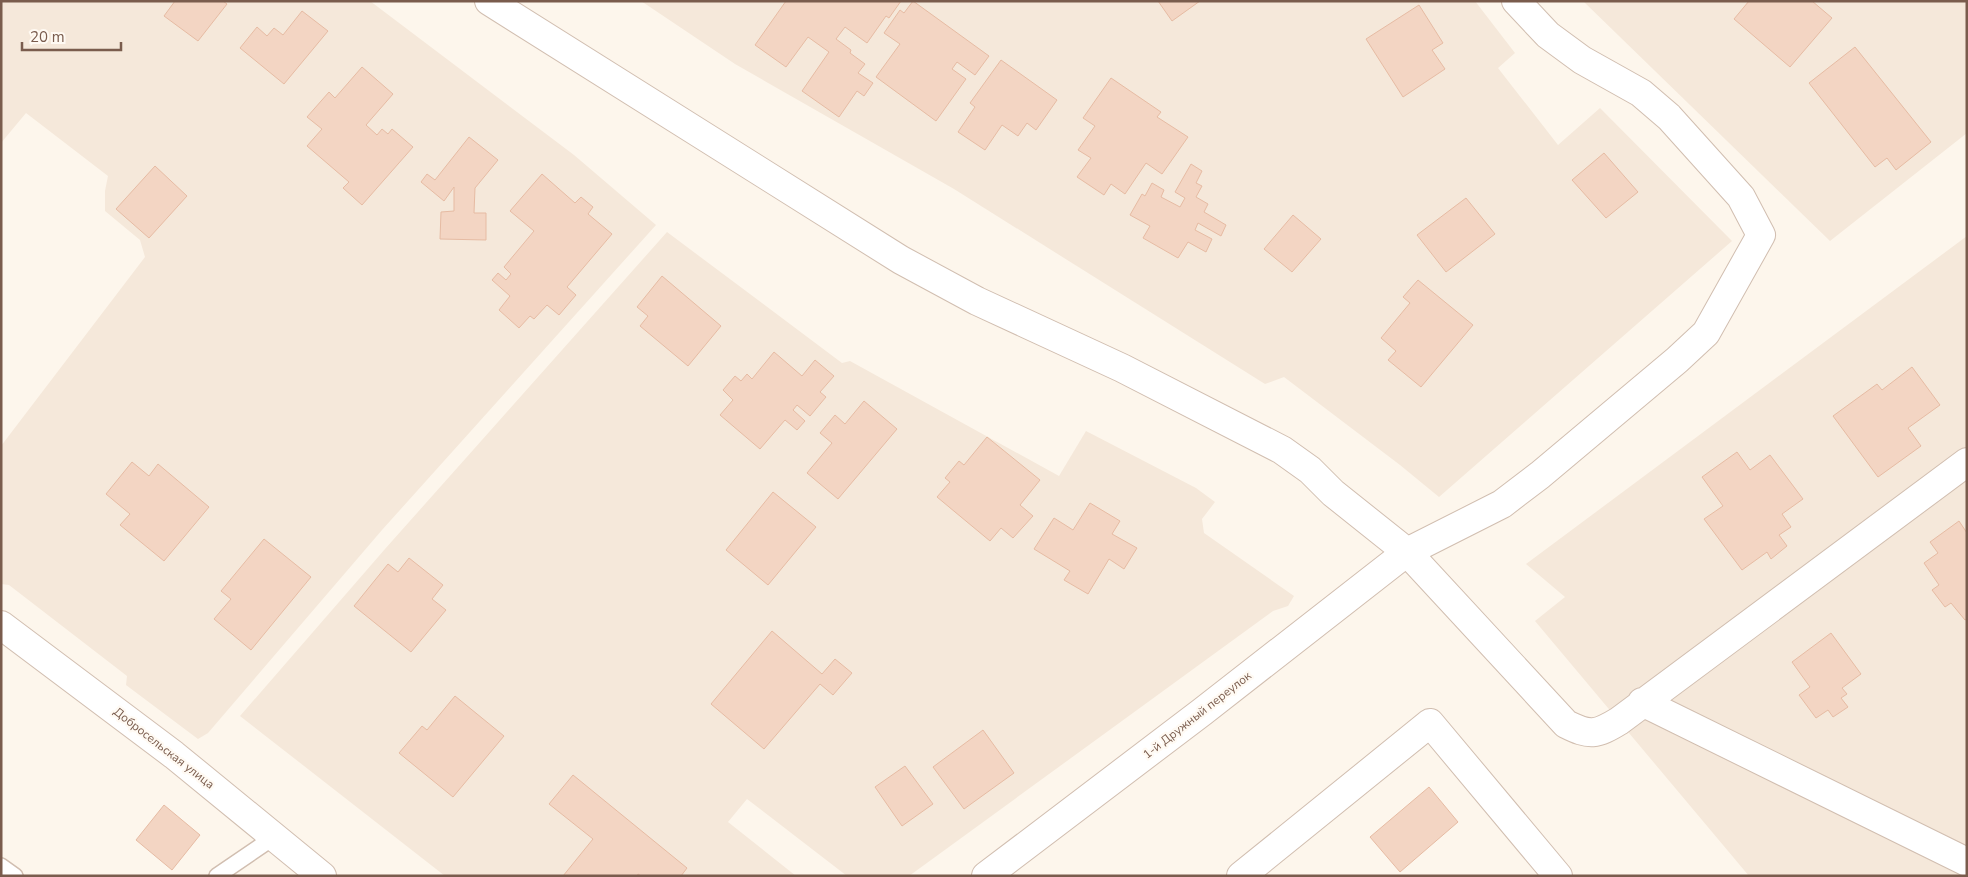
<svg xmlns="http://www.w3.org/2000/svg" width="1968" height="877" font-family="'Nunito Sans',sans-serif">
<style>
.residential{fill:#f5e8da}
.building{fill:#f3d5c3;stroke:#e6bba3}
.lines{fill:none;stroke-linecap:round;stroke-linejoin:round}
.service-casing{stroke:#d1beb0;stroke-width:18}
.minor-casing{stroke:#d1beb0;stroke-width:30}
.service{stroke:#fff;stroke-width:15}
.minor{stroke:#fff;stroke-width:28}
.labels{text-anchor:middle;stroke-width:4.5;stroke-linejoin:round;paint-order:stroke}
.street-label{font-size:12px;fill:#7a5c4d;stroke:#fffaf3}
</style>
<rect width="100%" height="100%" fill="#fdf6ec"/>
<!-- residential -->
<path class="residential" d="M 1,1 L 370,1 L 574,155 L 656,225 L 382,530 L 208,733 L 198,739 L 126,685 L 127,676 L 9,585 L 1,584 L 1,446 L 145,257 L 140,240 L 105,211 L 105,191 L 108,176 L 26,113 L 1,143 Z
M 641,1 L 1475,1 L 1515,53 L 1498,68 L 1558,145 L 1600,108 L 1732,241 L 1439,497 L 1400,465 L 1284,377 L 1265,384 L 954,189 L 735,64 Z
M 1583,1 L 1967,1 L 1967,133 L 1830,241 Z
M 667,232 L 842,363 L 850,361 L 1059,476 L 1086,431 L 1196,488 L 1215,502 L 1202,519 L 1204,533 L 1294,596 L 1288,606 L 1273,611 L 909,876 L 847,876 L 747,799 L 728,822 L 796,876 L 445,876 L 240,716 L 385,549 Z
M 1967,236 L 1967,876 L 1749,876 L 1535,621 L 1565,597 L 1526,564 Z"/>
<!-- building -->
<path class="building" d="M 175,1 L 223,1 L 227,4 L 198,41 L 164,16 Z
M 786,1 L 901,1 L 889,18 L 886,16 L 867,43 L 845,27 L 836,39 L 851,50 L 850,53 L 865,64 L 858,73 L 873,83 L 864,96 L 857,91 L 839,117 L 802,91 L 829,52 L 808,37 L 786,67 L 755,45 Z
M 913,1 L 989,56 L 975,75 L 957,62 L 952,69 L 966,79 L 936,121 L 876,77 L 900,44 L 884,33 L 900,10 L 904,13 Z
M 1158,1 L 1200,1 L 1172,21 Z
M 1749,1 L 1812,1 L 1832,18 L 1790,67 L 1734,19 Z
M 1419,5 L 1443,43 L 1432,50 L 1445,69 L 1403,97 L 1366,39 Z
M 302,11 L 328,31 L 284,84 L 240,48 L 257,27 L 267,36 L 274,28 L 283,35 Z
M 1855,47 L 1931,142 L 1896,170 L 1887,158 L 1875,167 L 1809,83 Z
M 1001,60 L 1057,100 L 1036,130 L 1027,123 L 1018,136 L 1002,125 L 985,150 L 958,132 L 975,107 L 970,103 Z
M 362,67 L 393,94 L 366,125 L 377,135 L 382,129 L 388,134 L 392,129 L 413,147 L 362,205 L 343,188 L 349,182 L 307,146 L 322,129 L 307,117 L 329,92 L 335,98 Z
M 1111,78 L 1161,112 L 1157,117 L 1188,137 L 1162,174 L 1146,163 L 1125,194 L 1111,184 L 1104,195 L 1077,177 L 1091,158 L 1078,150 L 1095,126 L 1083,118 Z
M 469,137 L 498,160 L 475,188 L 474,213 L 486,213 L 486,240 L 440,239 L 441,212 L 454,211 L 454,187 L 444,201 L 421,182 L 427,174 L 435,180 Z
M 1604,153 L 1638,192 L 1606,218 L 1572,180 Z
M 1191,164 L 1202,171 L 1196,183 L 1202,186 L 1196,197 L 1208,204 L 1204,212 L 1226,225 L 1221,236 L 1198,223 L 1195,230 L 1212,239 L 1206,252 L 1188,242 L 1178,258 L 1143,238 L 1150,226 L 1130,215 L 1142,194 L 1145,196 L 1152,183 L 1164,190 L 1161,197 L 1180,207 L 1185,198 L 1175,192 Z
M 155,166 L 187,196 L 149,238 L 116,209 Z
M 542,174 L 575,203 L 581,197 L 593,207 L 588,214 L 612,234 L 567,287 L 576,295 L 559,315 L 547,305 L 534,319 L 530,316 L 519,328 L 499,310 L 510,296 L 492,280 L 498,273 L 506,280 L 511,274 L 504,267 L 534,231 L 510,211 Z
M 1466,198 L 1495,234 L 1446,272 L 1417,235 Z
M 1293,215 L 1321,239 L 1292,272 L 1264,249 Z
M 662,276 L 721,326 L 688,366 L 640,326 L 648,316 L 637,307 Z
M 1418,280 L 1473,325 L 1421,387 L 1388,360 L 1396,351 L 1381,338 L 1410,303 L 1403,297 Z
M 774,352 L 802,376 L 815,360 L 834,376 L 820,392 L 826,397 L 810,416 L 797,405 L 793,410 L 805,421 L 797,430 L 785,420 L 760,449 L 720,415 L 733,400 L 723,390 L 735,376 L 741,381 L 747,374 L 752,379 Z
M 1912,367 L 1940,405 L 1908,428 L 1921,446 L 1878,477 L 1833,416 L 1877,384 L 1882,390 Z
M 864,401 L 897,429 L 838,499 L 807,473 L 832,443 L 820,433 L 835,415 L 845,424 Z
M 987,437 L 1040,480 L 1020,505 L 1033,516 L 1013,538 L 1001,528 L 990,541 L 937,497 L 950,482 L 945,478 L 959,461 L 964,465 Z
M 1737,452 L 1750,470 L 1770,455 L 1803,499 L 1782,514 L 1791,527 L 1779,535 L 1787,546 L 1771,559 L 1767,552 L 1742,570 L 1704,519 L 1723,506 L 1702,477 Z
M 132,462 L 149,476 L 158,464 L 209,507 L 164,561 L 120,525 L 130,514 L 106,494 Z
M 773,492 L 816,527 L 768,585 L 726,550 Z
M 1090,503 L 1120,521 L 1112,534 L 1137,548 L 1124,569 L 1109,559 L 1088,594 L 1064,580 L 1070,571 L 1034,549 L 1054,518 L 1073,530 Z
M 1959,521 L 1967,533 L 1967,619 L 1965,620 L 1951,603 L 1945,607 L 1932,590 L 1939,585 L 1924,563 L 1938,553 L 1930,542 Z
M 264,539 L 311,577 L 251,650 L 214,619 L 231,599 L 221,591 Z
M 409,558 L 443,585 L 432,599 L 446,610 L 411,652 L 354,606 L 388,564 L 398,572 Z
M 772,631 L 822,674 L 835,659 L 852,673 L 833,695 L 820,684 L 764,749 L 711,704 Z
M 1831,633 L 1861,674 L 1842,688 L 1847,694 L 1841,698 L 1848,707 L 1833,717 L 1828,710 L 1816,718 L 1799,695 L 1810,687 L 1792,662 Z
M 455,696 L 504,736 L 453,797 L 399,753 L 422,726 L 427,730 Z
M 983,730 L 1014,773 L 964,809 L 933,767 Z
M 905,766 L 933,804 L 902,826 L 875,787 Z
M 573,775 L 687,868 L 681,876 L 641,876 L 638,874 L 637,876 L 563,876 L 593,839 L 549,804 Z
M 1429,787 L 1458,822 L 1400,872 L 1370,837 Z
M 164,805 L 200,835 L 172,870 L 136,840 Z"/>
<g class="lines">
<defs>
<path id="service" d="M 1,866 L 15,876
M 217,876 L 274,837"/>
<path id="minor" d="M 489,1 L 901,260 L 977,301 L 1122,368 L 1282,450 L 1310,470 L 1333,493 L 1407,552 L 1566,724 C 1590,736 1596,735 1619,721 L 1967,462
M 1,625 L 174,755 L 322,876
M 1642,702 L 1967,862
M 986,876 L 1202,712 L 1407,552 L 1502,504 L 1540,475 L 1677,360 L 1706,333 L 1761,235 L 1741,197 L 1669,117 L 1641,93 L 1582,60 L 1548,35 L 1516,1
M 1241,876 L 1430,723 L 1558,876"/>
</defs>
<!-- service casing -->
<use href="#service" class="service-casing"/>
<!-- minor casing -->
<use href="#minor" class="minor-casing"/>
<!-- service -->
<use href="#service" class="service"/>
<!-- minor -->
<use href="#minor" class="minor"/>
</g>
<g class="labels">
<!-- street labels -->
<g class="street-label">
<text transform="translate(1197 715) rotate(-38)" y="4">1-й Дружный переулок</text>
<text transform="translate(164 748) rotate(38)" y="4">Добросельская улица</text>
</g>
</g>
<!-- border -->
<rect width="1968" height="877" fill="none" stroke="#7a5c4d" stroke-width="5"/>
<!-- scale -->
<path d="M22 42v8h99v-8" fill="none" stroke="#7a5c4d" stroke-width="2.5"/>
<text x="30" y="42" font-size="15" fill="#7a5c4d" stroke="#fffaf3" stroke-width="4" paint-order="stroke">20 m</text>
</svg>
